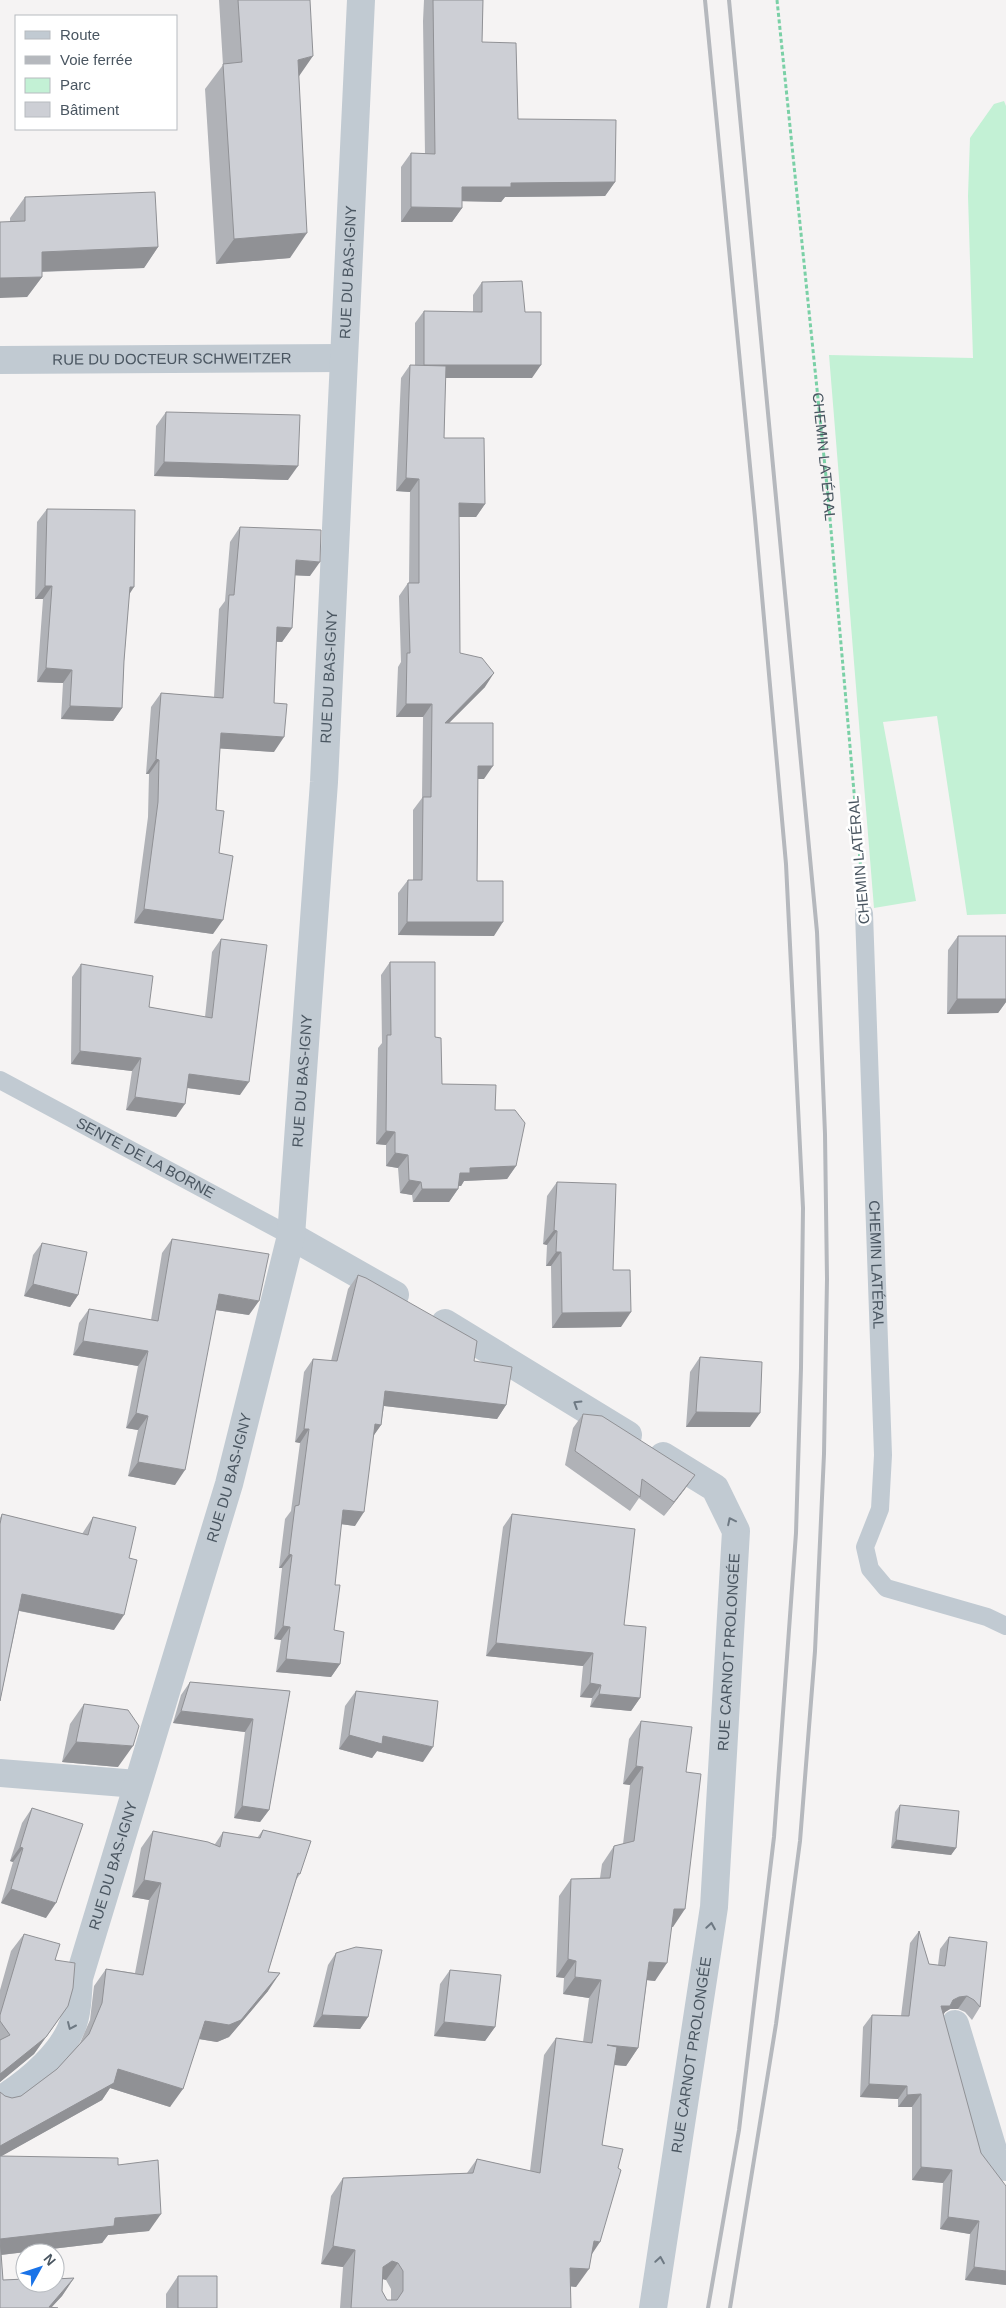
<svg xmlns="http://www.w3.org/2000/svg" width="1006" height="2308" font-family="Arial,sans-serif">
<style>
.green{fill:#c3f1d5}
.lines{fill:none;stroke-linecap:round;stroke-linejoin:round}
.path{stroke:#7ad0a6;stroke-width:3;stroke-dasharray:4 2.5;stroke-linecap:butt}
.service{stroke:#c1cad2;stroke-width:18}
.minor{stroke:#c1cad2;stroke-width:28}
.rail{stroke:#b5b8bd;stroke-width:4}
.wall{fill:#b0b2b7;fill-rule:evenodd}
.shaded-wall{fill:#909195}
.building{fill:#cdcfd5;stroke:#909195;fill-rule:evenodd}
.oneway{stroke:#6e7983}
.labels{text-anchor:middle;stroke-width:5;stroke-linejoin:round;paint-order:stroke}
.street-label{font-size:15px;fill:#4a5661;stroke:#fff}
</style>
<rect width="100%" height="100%" fill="#f5f3f3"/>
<!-- green -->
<path class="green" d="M 1004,101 L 1006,106 L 1006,914 L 967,915 L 937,716 L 883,722 L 916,901 L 874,908 L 829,355 L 973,358 L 968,196 L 970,138 L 994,104 Z"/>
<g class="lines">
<!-- path -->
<path class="path" id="s1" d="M 777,0 L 828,496 L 862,883"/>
<!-- service -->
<g class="service">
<path id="s2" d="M 864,913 L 883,1455 L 880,1509 L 865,1547 L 870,1569 L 886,1588 L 987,1617 L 1006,1626"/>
<path id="s3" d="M 0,1080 L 291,1236"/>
</g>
<!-- minor -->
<g class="minor">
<path id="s4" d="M 0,360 L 344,358"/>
<path d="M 291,1236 L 395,1295"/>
<path d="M 445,1323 L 628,1435"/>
<path d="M 0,1773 L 137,1784"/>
<path d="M 955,2024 L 994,2153 L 1006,2167"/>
<path id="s5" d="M 0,2100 C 28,2083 67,2051 75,2017 C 78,2005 78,1991 79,1978 L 229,1484 L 291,1236 L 324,782 L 361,0"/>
<path id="s6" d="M 653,2308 L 714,1907 L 736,1531 L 715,1488 L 663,1456"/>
</g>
<!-- rail -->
<path class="rail" d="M 705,0 L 755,518 L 786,864 L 803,1208 L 801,1368 L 796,1533 L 774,1837 L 739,2130 L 708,2308
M 729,0 L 817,932 L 825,1134 L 827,1279 L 824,1454 L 815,1651 L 800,1841 L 776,2024 L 730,2308"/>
</g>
<!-- wall -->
<path class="wall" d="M 219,0 L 310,0 L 299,76 L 290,258 L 216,264 L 205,89 L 223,65 Z
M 424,0 L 483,0 L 482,42 L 518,119 L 615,182 L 605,196 L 505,197 L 501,202 L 462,201 L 462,208 L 452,222 L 401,222 L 401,167 L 411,153 L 425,154 L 423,21 Z
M 25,197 L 158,247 L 144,268 L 42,272 L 42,277 L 27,297 L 10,221 L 10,218 Z
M 482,282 L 525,312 L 532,378 L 445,378 L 444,438 L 485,504 L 476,517 L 459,517 L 460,653 L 485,687 L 449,723 L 484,779 L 478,779 L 477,881 L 494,936 L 398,935 L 398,893 L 408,880 L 413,880 L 413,810 L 422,798 L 423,717 L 396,717 L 398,667 L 401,662 L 399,596 L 408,583 L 409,583 L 410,492 L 396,491 L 401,378 L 410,365 L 415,365 L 415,323 L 424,311 L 473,312 L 473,295 Z
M 166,412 L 288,480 L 154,476 L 156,426 Z
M 47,509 L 129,595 L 124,661 L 122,708 L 113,721 L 61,719 L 63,683 L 37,682 L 43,599 L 35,599 L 37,522 Z
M 240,527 L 310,576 L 295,575 L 292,628 L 282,642 L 276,642 L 274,703 L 274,752 L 220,748 L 216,810 L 219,853 L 213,934 L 134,923 L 148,817 L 149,774 L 146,774 L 151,707 L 161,693 L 214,697 L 219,609 L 225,601 L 230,542 Z
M 958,936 L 1006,936 L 1006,1002 L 998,1013 L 947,1014 L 948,950 Z
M 221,939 L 240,1095 L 187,1088 L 176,1117 L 126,1110 L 132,1071 L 71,1064 L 72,977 L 81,964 L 149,1007 L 205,1017 L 212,952 Z
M 390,962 L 435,1037 L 442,1084 L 495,1110 L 516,1166 L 507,1179 L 464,1181 L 461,1186 L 458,1186 L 458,1189 L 449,1202 L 413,1202 L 412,1195 L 400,1193 L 398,1168 L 386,1166 L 386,1145 L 376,1144 L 378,1048 L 382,1043 L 381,975 Z
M 557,1182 L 613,1270 L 621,1327 L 552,1328 L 551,1266 L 546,1266 L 547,1245 L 543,1244 L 547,1196 Z
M 172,1239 L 249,1315 L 216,1310 L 175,1485 L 128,1476 L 138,1430 L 126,1428 L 138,1366 L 73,1355 L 79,1323 L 89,1309 L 151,1320 L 162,1253 Z
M 42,1243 L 78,1295 L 70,1307 L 24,1296 L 33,1255 Z
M 358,1275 L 474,1361 L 506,1405 L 497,1419 L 384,1406 L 381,1425 L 373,1436 L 355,1526 L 341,1524 L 335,1585 L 334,1630 L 340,1664 L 331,1677 L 276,1672 L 281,1640 L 274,1639 L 282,1568 L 279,1568 L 285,1519 L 291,1511 L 300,1443 L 295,1442 L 304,1372 L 313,1359 L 331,1361 L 348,1289 Z
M 700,1357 L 750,1427 L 686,1427 L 690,1372 Z
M 583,1414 L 695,1475 L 664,1516 L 639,1498 L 630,1511 L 565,1465 L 573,1428 Z
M 2,1514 L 82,1534 L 93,1517 L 114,1630 L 19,1611 L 0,1701 L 0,1518 Z
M 512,1514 L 624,1625 L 640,1698 L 631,1711 L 590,1707 L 592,1698 L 580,1697 L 583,1666 L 486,1656 L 503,1527 Z
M 190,1682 L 290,1691 L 269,1810 L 260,1822 L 234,1818 L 245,1732 L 173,1723 L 181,1695 Z
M 356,1691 L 423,1762 L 377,1751 L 372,1758 L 339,1749 L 345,1706 Z
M 84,1704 L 118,1767 L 62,1762 L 70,1724 Z
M 641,1721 L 686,1772 L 673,1927 L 672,1927 L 655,1981 L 647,1980 L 638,2048 L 626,2066 L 614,2065 L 602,2145 L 591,2256 L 576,2287 L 570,2286 L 571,2308 L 340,2308 L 343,2267 L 321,2264 L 331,2196 L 343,2178 L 467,2173 L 477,2159 L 530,2171 L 544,2055 L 556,2038 L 583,2042 L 589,1998 L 563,1994 L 564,1978 L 556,1977 L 559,1896 L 571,1879 L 600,1878 L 602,1864 L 614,1846 L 623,1844 L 630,1785 L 623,1784 L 629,1739 ZM 382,2279 L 386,2280 L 391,2289 L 391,2300 L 387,2300 L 382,2291 Z
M 900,1805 L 956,1848 L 951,1855 L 891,1848 L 895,1812 Z
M 32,1808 L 46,1918 L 1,1903 L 13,1862 L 10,1861 L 22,1823 Z
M 263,1830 L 300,1874 L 296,1880 L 268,1972 L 268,1991 L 229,2037 L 217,2042 L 199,2039 L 170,2107 L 110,2088 L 102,2100 L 1,2156 L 118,2165 L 149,2231 L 108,2235 L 102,2243 L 1,2255 L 3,2280 L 74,2278 L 62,2296 L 51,2307 L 0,2308 L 0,2092 L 5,2096 L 12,2098 L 21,2096 L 57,2069 L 80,2043 L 90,2020 L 94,1986 L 106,1969 L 135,1973 L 149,1900 L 132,1897 L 141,1848 L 153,1831 L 215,1844 L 223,1832 L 257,1838 Z
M 919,1931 L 929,1964 L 938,1965 L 940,1949 L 949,1937 L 980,2007 L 972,2020 L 965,2012 L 958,2009 L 950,2009 L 945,2012 L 943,2015 L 1006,2285 L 965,2280 L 970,2234 L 940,2229 L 943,2183 L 912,2180 L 912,2107 L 898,2107 L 898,2099 L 860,2097 L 863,2027 L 872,2015 L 901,2016 L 910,1943 Z
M 24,1934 L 55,1960 L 56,2023 L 34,2054 L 0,2082 L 0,1990 L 11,1951 Z
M 336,1953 L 368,2017 L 360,2029 L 313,2027 L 328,1965 Z
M 450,1970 L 495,2027 L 485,2041 L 434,2036 L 440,1984 Z
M 178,2276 L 217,2308 L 166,2308 L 166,2294 Z"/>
<!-- shaded-wall -->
<path class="shaded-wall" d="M 313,56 L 295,82 L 298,60 Z
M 615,182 L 605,196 L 505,197 L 501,202 L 452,201 L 462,187 L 511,183 Z
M 411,207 L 462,208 L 452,222 L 401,222 Z
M 307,233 L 290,258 L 216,264 L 234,239 Z
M 158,247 L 144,268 L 28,272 L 42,252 Z
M 42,277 L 27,297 L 0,298 L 0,278 Z
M 424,365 L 541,365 L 532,378 L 415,378 Z
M 164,462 L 298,466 L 288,480 L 154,476 Z
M 406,478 L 419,479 L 410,492 L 396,491 Z
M 459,503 L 485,504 L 476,517 L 450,517 Z
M 296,560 L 320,562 L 310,576 L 286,575 Z
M 45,586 L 52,586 L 43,599 L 35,599 Z
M 130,587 L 134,587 L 125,601 Z
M 277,627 L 292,628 L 282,642 L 267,641 Z
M 46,668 L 72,670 L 63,683 L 37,682 Z
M 494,673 L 485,687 L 436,736 L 445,723 Z
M 406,704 L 432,704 L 423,717 L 396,717 Z
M 70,706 L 122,708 L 113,721 L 61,719 Z
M 221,733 L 284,737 L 274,752 L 211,748 Z
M 156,759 L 159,760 L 149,774 L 146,774 Z
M 478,766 L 493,766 L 484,779 L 469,779 Z
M 144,909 L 223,920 L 213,934 L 134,923 Z
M 407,922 L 503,922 L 494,936 L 398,935 Z
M 957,999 L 1006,999 L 1006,1002 L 998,1013 L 947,1014 Z
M 80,1051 L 141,1058 L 132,1071 L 71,1064 Z
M 189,1074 L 249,1082 L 240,1095 L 181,1087 Z
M 135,1097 L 185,1104 L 176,1117 L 126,1110 Z
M 386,1131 L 395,1132 L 386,1145 L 376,1144 Z
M 395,1153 L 408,1155 L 398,1168 L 386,1166 Z
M 516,1166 L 507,1179 L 464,1181 L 461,1186 L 450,1186 L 460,1173 L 470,1168 Z
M 409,1180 L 421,1182 L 412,1195 L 400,1193 Z
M 422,1189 L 458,1189 L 449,1202 L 413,1202 Z
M 554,1230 L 557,1231 L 547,1245 L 543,1244 Z
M 556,1252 L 561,1252 L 551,1266 L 546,1266 Z
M 33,1284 L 78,1295 L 70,1307 L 24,1296 Z
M 219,1294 L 259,1301 L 249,1315 L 209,1309 Z
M 631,1312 L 621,1327 L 552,1328 L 562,1313 Z
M 83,1341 L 148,1351 L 138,1366 L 73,1355 Z
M 385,1391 L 506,1405 L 497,1419 L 376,1405 Z
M 696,1412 L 760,1413 L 750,1427 L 686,1427 Z
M 136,1413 L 148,1416 L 138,1430 L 126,1428 Z
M 375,1424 L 381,1425 L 372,1438 Z
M 304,1429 L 309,1429 L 300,1443 L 295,1442 Z
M 138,1462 L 185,1470 L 175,1485 L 128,1476 Z
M 695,1475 L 685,1489 L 664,1516 L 674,1502 Z
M 343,1510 L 364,1512 L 355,1526 L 333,1523 Z
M 289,1554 L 292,1555 L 282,1568 L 279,1568 Z
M 22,1594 L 124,1615 L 114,1630 L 11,1609 Z
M 283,1626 L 290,1627 L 281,1640 L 274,1639 Z
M 496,1643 L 593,1653 L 583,1666 L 486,1656 Z
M 286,1659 L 340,1664 L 331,1677 L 276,1672 Z
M 590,1683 L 601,1685 L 592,1698 L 580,1697 Z
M 599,1694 L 640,1698 L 631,1711 L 590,1707 Z
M 181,1711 L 253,1719 L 245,1732 L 173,1723 Z
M 349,1735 L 383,1736 L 433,1747 L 423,1762 L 377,1751 L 372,1758 L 339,1749 Z
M 76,1742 L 133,1746 L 118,1767 L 62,1762 Z
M 636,1766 L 643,1767 L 630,1785 L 623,1784 Z
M 242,1806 L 269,1810 L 260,1822 L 234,1818 Z
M 896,1840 L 956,1848 L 951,1855 L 891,1848 Z
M 20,1847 L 23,1848 L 13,1862 L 10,1861 Z
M 144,1880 L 161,1883 L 149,1900 L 132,1897 Z
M 11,1889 L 56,1903 L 46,1918 L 1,1903 Z
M 674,1909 L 685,1909 L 673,1927 L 662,1926 Z
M 568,1959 L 576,1961 L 564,1978 L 556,1977 Z
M 649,1962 L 667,1963 L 655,1981 L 637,1979 Z
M 280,1973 L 268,1991 L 229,2037 L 217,2042 L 193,2038 L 205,2021 Z
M 575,1977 L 601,1980 L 589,1998 L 563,1994 Z
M 967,1996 L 958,2009 L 950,2009 L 945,2012 L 941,2019 L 941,2006 L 959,1997 Z
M 68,2006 L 34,2054 L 0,2082 L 0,2074 Z
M 322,2015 L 368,2017 L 360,2029 L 313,2027 Z
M 444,2022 L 495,2027 L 485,2041 L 434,2036 Z
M 607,2045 L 638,2048 L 626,2066 L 595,2063 Z
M 118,2069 L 183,2089 L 170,2107 L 110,2088 L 102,2100 L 0,2157 L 0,2146 Z
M 869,2084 L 907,2086 L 898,2099 L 860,2097 Z
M 921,2094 L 912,2107 L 898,2107 L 907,2095 Z
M 921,2167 L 952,2170 L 943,2183 L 912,2180 Z
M 161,2214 L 149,2231 L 108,2235 L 102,2243 L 0,2255 L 0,2239 L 115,2218 Z
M 948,2217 L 979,2221 L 970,2234 L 940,2229 Z
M 594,2241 L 600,2242 L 588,2260 Z
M 333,2246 L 355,2250 L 343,2267 L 321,2264 Z
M 392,2261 L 398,2263 L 386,2280 L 380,2278 L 383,2267 Z
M 974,2267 L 1006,2271 L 1006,2285 L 965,2280 Z
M 570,2268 L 589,2269 L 576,2287 L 558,2285 Z
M 74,2278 L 62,2296 L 51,2308 L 48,2308 Z"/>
<!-- building -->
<path class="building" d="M 238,0 L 310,0 L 313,56 L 298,60 L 307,233 L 234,239 L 223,64 L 242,62 Z
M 433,0 L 483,0 L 482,42 L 516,43 L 518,119 L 616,120 L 615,182 L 511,183 L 511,187 L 462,187 L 462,208 L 411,207 L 411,153 L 435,154 Z
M 155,192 L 158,247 L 42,252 L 42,277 L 0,278 L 0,222 L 25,221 L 25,197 Z
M 522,281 L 525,312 L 541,312 L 541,365 L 424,365 L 424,311 L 482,312 L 482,282 Z
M 410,365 L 446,366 L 444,438 L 484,438 L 485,504 L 459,503 L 460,653 L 482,658 L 494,673 L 445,723 L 493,723 L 493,766 L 478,766 L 477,881 L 503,881 L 503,922 L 407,922 L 408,880 L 422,880 L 423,797 L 431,797 L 432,704 L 406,704 L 407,653 L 410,653 L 408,583 L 419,583 L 419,479 L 406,478 Z
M 166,412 L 300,415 L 298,466 L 164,462 Z
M 47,509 L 135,510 L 134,587 L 130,587 L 124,661 L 122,708 L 70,706 L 72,670 L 46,668 L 52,586 L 45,586 Z
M 240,527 L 321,530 L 320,562 L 296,560 L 292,628 L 277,627 L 274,703 L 287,704 L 284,737 L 221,733 L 216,810 L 224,811 L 219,853 L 233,856 L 223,920 L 144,909 L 158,802 L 159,760 L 156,759 L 161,693 L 223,698 L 229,595 L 234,595 Z
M 958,936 L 1006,936 L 1006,999 L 957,999 Z
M 221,939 L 267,945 L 249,1082 L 189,1074 L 185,1104 L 135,1097 L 141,1058 L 80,1051 L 81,964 L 153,976 L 149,1007 L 212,1018 Z
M 390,962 L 435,962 L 435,1037 L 441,1038 L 442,1084 L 496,1085 L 495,1110 L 515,1110 L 525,1123 L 516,1166 L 470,1168 L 470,1173 L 460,1173 L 458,1189 L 422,1189 L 421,1182 L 409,1180 L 408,1155 L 395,1153 L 395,1132 L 386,1131 L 387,1035 L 391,1035 Z
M 557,1182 L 616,1184 L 613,1270 L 630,1270 L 631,1312 L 562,1313 L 561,1252 L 556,1252 L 557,1231 L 554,1230 Z
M 172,1239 L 269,1254 L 259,1301 L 219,1294 L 185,1470 L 138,1462 L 148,1416 L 136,1413 L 148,1351 L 83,1341 L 89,1309 L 158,1321 Z
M 42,1243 L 87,1252 L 78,1295 L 33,1284 Z
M 358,1275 L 366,1278 L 477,1341 L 474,1361 L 512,1367 L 506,1405 L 385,1391 L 381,1425 L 375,1424 L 364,1512 L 343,1510 L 335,1585 L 340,1585 L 334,1630 L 344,1632 L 340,1664 L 286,1659 L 290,1627 L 283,1626 L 292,1555 L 289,1554 L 295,1506 L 299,1505 L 309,1429 L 304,1429 L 313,1359 L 337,1361 Z
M 700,1357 L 762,1362 L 760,1413 L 696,1412 Z
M 583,1414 L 602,1416 L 695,1475 L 674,1502 L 642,1479 L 640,1497 L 575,1451 Z
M 2,1514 L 88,1535 L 93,1517 L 136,1527 L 129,1558 L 137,1560 L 124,1615 L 22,1594 L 0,1701 L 0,1524 Z
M 512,1514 L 635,1529 L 624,1625 L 646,1627 L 640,1698 L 599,1694 L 601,1685 L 590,1683 L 593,1653 L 496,1643 Z
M 190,1682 L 290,1691 L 269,1810 L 242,1806 L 253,1719 L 181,1711 Z
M 356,1691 L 438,1701 L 433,1747 L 383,1736 L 382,1744 L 349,1735 Z
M 84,1704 L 128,1710 L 139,1726 L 133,1746 L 76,1742 Z
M 641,1721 L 692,1727 L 686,1772 L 701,1774 L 685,1909 L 674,1909 L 667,1963 L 649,1962 L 638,2048 L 607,2045 L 617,2047 L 602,2145 L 623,2149 L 618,2168 L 621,2170 L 600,2242 L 594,2241 L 589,2269 L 570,2268 L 571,2308 L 351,2308 L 355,2250 L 333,2246 L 343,2178 L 473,2173 L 477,2159 L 540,2173 L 556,2038 L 592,2043 L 601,1980 L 575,1977 L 576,1961 L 568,1959 L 571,1879 L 610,1878 L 614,1846 L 634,1841 L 643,1767 L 636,1766 ZM 392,2261 L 398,2263 L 403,2271 L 403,2291 L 397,2300 L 387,2300 L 382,2291 L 383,2267 Z
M 900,1805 L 959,1811 L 956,1848 L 896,1840 Z
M 32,1808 L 83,1824 L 56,1903 L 11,1889 L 23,1848 L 20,1847 Z
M 263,1830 L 311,1841 L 300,1874 L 298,1873 L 268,1972 L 280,1973 L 241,2020 L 229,2025 L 205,2021 L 183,2089 L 118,2069 L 114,2083 L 0,2146 L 0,2092 L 5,2096 L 12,2098 L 21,2096 L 57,2069 L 89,2034 L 102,2003 L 106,1969 L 143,1975 L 161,1883 L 144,1880 L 153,1831 L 208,1842 L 220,1847 L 223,1832 L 260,1838 Z
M 919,1931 L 929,1964 L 945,1966 L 949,1937 L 987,1942 L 980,2007 L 974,2000 L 967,1996 L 959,1997 L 953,2000 L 950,2006 L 941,2006 L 981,2153 L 1006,2186 L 1006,2271 L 974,2267 L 979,2221 L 948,2217 L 952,2170 L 921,2167 L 921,2094 L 907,2095 L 907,2086 L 869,2084 L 872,2015 L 909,2016 Z
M 24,1934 L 60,1944 L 55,1960 L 75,1963 L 73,1988 L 68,2006 L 46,2037 L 0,2074 L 0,2040 L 10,2035 L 0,2021 L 0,2015 Z
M 356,1947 L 382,1950 L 368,2017 L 322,2015 L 336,1953 Z
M 450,1970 L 501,1975 L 495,2027 L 444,2022 Z
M 0,2156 L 118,2158 L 118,2165 L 158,2160 L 161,2214 L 115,2218 L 114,2226 L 0,2239 L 3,2280 L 25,2279 L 25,2283 L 55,2283 L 55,2279 L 74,2278 L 49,2307 L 58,2308 L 0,2308 Z
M 178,2276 L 217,2276 L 217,2308 L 178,2308 Z"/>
<!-- one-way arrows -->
<defs><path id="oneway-chevron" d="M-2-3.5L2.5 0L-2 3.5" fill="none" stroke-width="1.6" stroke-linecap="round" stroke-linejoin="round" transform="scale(1.25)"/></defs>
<g class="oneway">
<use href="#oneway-chevron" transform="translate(577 1404) rotate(-148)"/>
<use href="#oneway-chevron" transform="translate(731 1521) rotate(-116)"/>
<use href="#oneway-chevron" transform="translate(711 1926) rotate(-81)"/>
<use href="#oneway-chevron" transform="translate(71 2026) rotate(114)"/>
<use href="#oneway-chevron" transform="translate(660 2260) rotate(-81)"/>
</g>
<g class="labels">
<!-- street labels -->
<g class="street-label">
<text dy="5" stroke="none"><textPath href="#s5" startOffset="1891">RUE DU BAS-IGNY</textPath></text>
<text dy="5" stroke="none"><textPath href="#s4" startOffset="172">RUE DU DOCTEUR SCHWEITZER</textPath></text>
<text dy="5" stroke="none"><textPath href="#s1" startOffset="459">CHEMIN LATÉRAL</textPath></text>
<text dy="5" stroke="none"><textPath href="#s5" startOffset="1486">RUE DU BAS-IGNY</textPath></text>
<text transform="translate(859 860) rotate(-95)" y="5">CHEMIN LATÉRAL</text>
<text dy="5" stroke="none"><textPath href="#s5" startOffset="1081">RUE DU BAS-IGNY</textPath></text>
<text dy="5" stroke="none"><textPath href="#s3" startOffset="165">SENTE DE LA BORNE</textPath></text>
<text dy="5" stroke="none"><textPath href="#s2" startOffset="352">CHEMIN LATÉRAL</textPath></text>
<text dy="5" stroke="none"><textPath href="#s5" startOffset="676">RUE DU BAS-IGNY</textPath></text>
<text dy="5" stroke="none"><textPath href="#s6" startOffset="661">RUE CARNOT PROLONGÉE</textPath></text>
<text dy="5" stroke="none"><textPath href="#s5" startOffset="271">RUE DU BAS-IGNY</textPath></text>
<text dy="5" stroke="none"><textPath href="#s6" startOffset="256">RUE CARNOT PROLONGÉE</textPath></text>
</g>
</g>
<!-- legend -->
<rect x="15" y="15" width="162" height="115" fill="#ffffff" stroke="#b7bbc0"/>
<rect x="25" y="31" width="25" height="8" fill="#c1cad2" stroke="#b7bbc0"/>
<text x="60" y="40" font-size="15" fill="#4a5661">Route</text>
<rect x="25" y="56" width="25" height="8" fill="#b5b8bd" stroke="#b7bbc0"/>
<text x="60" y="65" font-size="15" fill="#4a5661">Voie ferrée</text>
<rect x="25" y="78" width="25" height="15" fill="#c3f1d5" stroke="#b7bbc0"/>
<text x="60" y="90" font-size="15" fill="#4a5661">Parc</text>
<rect x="25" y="102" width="25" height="15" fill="#cdcfd5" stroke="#b7bbc0"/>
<text x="60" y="115" font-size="15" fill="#4a5661">Bâtiment</text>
<!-- north arrow -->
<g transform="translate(40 2268) rotate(50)"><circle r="24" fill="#ffffff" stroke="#b7bbc0"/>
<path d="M0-4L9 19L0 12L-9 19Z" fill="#1a73e8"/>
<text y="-8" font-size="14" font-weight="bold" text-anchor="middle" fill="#4a5661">N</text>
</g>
</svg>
